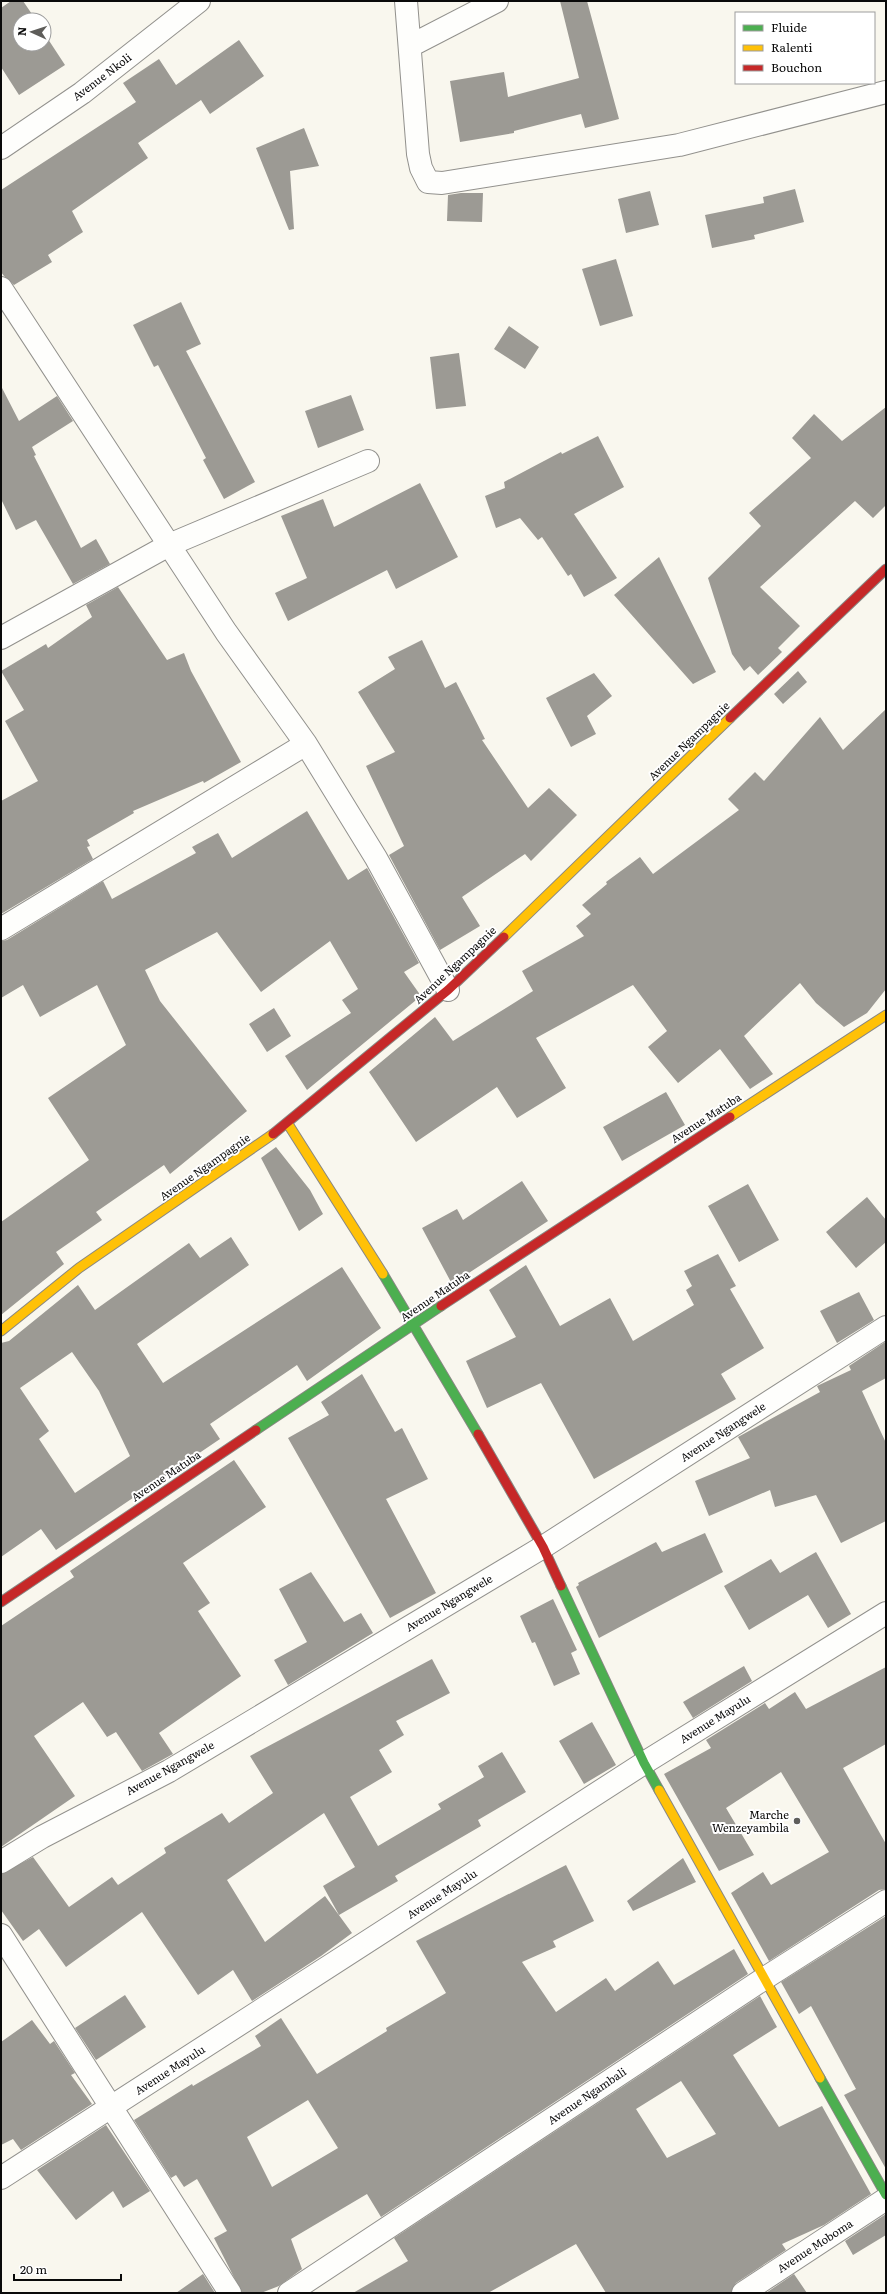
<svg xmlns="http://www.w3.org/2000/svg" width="887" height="2294" font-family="Literata,serif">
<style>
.building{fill:#9c9a94;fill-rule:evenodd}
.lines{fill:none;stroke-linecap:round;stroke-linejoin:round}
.street-casing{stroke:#92918d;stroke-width:24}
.fast-casing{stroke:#888783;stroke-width:11}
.slow-casing{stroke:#888783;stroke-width:11}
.jam-casing{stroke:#888783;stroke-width:11}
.street{stroke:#fefefc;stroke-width:22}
.fast{stroke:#4caf50;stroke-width:9}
.slow{stroke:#ffc107;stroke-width:9}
.jam{stroke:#c62828;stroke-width:9}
.poi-dot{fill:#5e5d5a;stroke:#fff;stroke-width:1.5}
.labels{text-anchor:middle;stroke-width:4;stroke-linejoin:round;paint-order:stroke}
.street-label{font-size:11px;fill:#0a0a0a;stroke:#fff}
.poi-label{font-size:11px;fill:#0a0a0a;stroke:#fff;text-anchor:end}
</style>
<rect width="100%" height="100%" fill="#f9f7ee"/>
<!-- building -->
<path class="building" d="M 11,1 L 23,1 L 36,20 L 20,20 L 20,44 L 44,44 L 44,33 L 65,65 L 19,95 L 1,67 L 1,8 Z
M 560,1 L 587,1 L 619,119 L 585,128 L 581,114 L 514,131 L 514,133 L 460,142 L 450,81 L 504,72 L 508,97 L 579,78 Z
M 239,40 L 264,76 L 210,114 L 201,100 L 138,143 L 148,158 L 72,211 L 83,232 L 48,255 L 52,262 L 14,285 L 4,276 L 1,272 L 1,190 L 136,102 L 123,83 L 159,59 L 176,85 Z
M 304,128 L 319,166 L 290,171 L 294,229 L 289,230 L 256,148 Z
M 795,189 L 804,222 L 754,235 L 755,239 L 712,248 L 705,215 L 764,203 L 763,197 Z
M 650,191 L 659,225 L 626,233 L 618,199 Z
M 461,193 L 483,193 L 482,222 L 447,221 L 448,195 Z
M 616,259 L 633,316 L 600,326 L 582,269 Z
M 181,302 L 201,344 L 186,351 L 255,482 L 224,499 L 203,460 L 206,458 L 158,365 L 154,367 L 133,325 Z
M 509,326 L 539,347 L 525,369 L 494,349 Z
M 459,353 L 466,406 L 436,409 L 430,357 Z
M 1,386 L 19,421 L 57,396 L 73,421 L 32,447 L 36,455 L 34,456 L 81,548 L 96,539 L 110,564 L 73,584 L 36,520 L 16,530 L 1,499 Z
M 351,395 L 364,430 L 318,448 L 305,411 Z
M 886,407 L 886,505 L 873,518 L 855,501 L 760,587 L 800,626 L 778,648 L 782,652 L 758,675 L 750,666 L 744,671 L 732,654 L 708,578 L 761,526 L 749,513 L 811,458 L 792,438 L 814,414 L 842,441 Z
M 598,436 L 624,487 L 574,514 L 617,578 L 584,597 L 571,574 L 568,576 L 542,537 L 538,540 L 520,518 L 496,528 L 485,496 L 505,488 L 504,482 L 561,452 L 562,454 Z
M 420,483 L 458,557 L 396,589 L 387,570 L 288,621 L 275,593 L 307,578 L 281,516 L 323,499 L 334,527 Z
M 659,557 L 716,672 L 693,684 L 614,595 Z
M 118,587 L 167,660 L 184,653 L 191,671 L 241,762 L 204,783 L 203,781 L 133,811 L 134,813 L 87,840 L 90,846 L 87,847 L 93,859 L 1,914 L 1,801 L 38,781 L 5,721 L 24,710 L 1,671 L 46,644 L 48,648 L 92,617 L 86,605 Z
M 422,640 L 445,688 L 456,682 L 485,739 L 482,740 L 528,808 L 549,788 L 577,815 L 531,861 L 525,854 L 462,897 L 480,926 L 440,950 L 389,855 L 404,846 L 366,766 L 395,752 L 358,692 L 395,669 L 388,657 Z
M 798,671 L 807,682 L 783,704 L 774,694 Z
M 594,673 L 612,696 L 587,716 L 596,734 L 571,747 L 546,698 Z
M 886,709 L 886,989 L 867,1013 L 844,1027 L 816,1003 L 800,983 L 744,1036 L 773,1074 L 750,1089 L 720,1049 L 678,1083 L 648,1047 L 667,1031 L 633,985 L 536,1038 L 566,1088 L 517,1118 L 497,1087 L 416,1142 L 369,1072 L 435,1017 L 453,1041 L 533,991 L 522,971 L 584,936 L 576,926 L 591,914 L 582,905 L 607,884 L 606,882 L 640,857 L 653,874 L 739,810 L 728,799 L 755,772 L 764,781 L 820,717 L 843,750 Z
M 307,811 L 348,880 L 367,868 L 419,963 L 404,972 L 421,996 L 307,1090 L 285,1056 L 351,1013 L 342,1000 L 358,989 L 330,941 L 261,992 L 217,932 L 145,970 L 160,1001 L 247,1111 L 170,1174 L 164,1165 L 96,1212 L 102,1220 L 56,1252 L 64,1264 L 1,1315 L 1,1222 L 89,1160 L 48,1098 L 126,1045 L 97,985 L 40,1017 L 23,985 L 1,998 L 1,941 L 7,940 L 103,881 L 112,899 L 196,853 L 192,847 L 218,833 L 232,858 Z
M 274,1008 L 291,1036 L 267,1052 L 249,1024 Z
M 666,1092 L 685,1125 L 622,1161 L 603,1127 Z
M 276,1147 L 310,1190 L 323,1214 L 299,1231 L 261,1158 Z
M 522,1181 L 548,1221 L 452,1284 L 422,1228 L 457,1209 L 463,1220 Z
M 748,1184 L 779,1240 L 739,1262 L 708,1206 Z
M 867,1197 L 886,1220 L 886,1242 L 856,1268 L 826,1232 Z
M 231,1237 L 249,1265 L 137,1344 L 163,1383 L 342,1267 L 381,1328 L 307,1381 L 297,1365 L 210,1424 L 220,1439 L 56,1550 L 41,1529 L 1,1557 L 1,1343 L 9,1341 L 78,1285 L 95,1310 L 189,1243 L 200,1258 ZM 72,1352 L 99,1391 L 130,1456 L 75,1493 L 39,1439 L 49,1431 L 20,1388 Z
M 718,1254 L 736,1286 L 730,1289 L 764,1348 L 721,1374 L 736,1399 L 594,1479 L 541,1383 L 487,1408 L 466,1361 L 516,1337 L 489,1290 L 526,1265 L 560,1326 L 610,1298 L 633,1341 L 694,1305 L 686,1290 L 692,1286 L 684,1271 Z
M 859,1292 L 874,1320 L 837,1343 L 820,1311 Z
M 885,1342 L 886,1378 L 862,1391 L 886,1443 L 886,1521 L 841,1543 L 816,1495 L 775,1507 L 770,1490 L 709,1516 L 695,1481 L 750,1458 L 738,1437 L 820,1392 L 817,1386 L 851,1370 L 849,1366 Z
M 362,1374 L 395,1432 L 402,1428 L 428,1479 L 386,1499 L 436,1593 L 390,1618 L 288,1438 L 329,1415 L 321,1402 Z
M 234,1460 L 266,1507 L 183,1563 L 210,1603 L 198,1611 L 241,1676 L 159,1733 L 173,1754 L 142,1771 L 116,1732 L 107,1737 L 83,1702 L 34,1736 L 75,1796 L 1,1847 L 1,1626 L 74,1577 L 70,1571 Z
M 705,1533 L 723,1572 L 599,1638 L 576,1587 L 579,1585 L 578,1583 L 656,1542 L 662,1552 Z
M 816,1552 L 851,1614 L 828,1628 L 808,1595 L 749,1630 L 724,1586 L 771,1559 L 780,1573 Z
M 311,1572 L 344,1622 L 361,1613 L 373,1633 L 288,1685 L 274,1660 L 307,1642 L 279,1589 Z
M 553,1599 L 577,1650 L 571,1653 L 580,1674 L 554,1686 L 535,1642 L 532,1643 L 520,1616 Z
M 432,1659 L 450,1693 L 396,1721 L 404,1735 L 379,1750 L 392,1772 L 350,1797 L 378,1846 L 441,1809 L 438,1804 L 484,1777 L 478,1766 L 502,1752 L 526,1792 L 478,1820 L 481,1826 L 395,1876 L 398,1881 L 339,1915 L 323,1886 L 355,1867 L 324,1813 L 227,1880 L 265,1942 L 325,1896 L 352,1933 L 321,1956 L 252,2001 L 233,1970 L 198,1995 L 142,1912 L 66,1967 L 39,1929 L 23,1941 L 1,1910 L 1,1874 L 33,1857 L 69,1907 L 112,1877 L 118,1885 L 166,1853 L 164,1848 L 222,1813 L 229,1823 L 273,1793 L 250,1756 Z
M 744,1666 L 752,1681 L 693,1718 L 683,1702 Z
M 886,1667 L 886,1744 L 843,1768 L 886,1844 L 886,1889 L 879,1890 L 769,1961 L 731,1893 L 763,1872 L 771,1885 L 829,1852 L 781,1772 L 726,1808 L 754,1855 L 719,1871 L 664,1774 L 711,1748 L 706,1740 L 765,1703 L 769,1709 L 795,1692 L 806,1709 Z
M 592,1722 L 616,1765 L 584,1784 L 559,1741 Z
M 683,1858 L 696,1882 L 633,1911 L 627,1901 Z
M 566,1865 L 594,1921 L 553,1941 L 556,1947 L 522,1962 L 556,2012 L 606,1978 L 615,1991 L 658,1961 L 674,1985 L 734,1949 L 748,1974 L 381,2217 L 367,2194 L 291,2239 L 302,2269 L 279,2286 L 261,2293 L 242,2293 L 214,2238 L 227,2231 L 197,2179 L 184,2187 L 176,2175 L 171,2178 L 134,2120 L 192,2084 L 193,2086 L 261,2046 L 255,2036 L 281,2018 L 317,2074 L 387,2031 L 386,2028 L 446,1993 L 416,1941 ZM 308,2100 L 338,2148 L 272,2187 L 247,2137 Z
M 886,1916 L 886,2169 L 844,2095 L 856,2089 L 811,2006 L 799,2014 L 781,1982 Z
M 125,1995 L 146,2027 L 96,2060 L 75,2028 Z
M 760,1996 L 777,2027 L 733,2055 L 779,2127 L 822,2106 L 871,2194 L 824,2225 L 782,2244 L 786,2250 L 736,2283 L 731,2293 L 606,2293 L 576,2244 L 488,2293 L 353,2293 L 408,2261 L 394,2238 ZM 681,2081 L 716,2134 L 667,2158 L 636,2109 Z
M 32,2020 L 50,2044 L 54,2041 L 75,2073 L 71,2075 L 92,2104 L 21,2150 L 13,2139 L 1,2145 L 1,2042 Z
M 106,2125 L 150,2191 L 123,2208 L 113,2191 L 76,2220 L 37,2170 Z
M 886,2214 L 886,2235 L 853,2255 L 845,2241 Z
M 203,2274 L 215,2293 L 176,2293 Z
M 794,2274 L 807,2293 L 766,2293 Z"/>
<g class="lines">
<defs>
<path id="street" d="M 406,1 L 418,154 L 421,168 L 428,182 L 442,183 L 679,145 L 886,92
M 410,46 L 497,1
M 1,148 L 82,93 L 199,1
M 1,288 L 226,632 L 306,744 L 376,858 L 448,990
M 1,638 L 169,545 L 368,461
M 1,929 L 306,744
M 1,1862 L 42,1837 L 169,1771 L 543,1547 L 886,1327
M 1,1935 L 230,2293
M 1,2178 L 644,1763 L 886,1613
M 289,2293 L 765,1978 L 886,1901
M 743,2293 L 886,2199"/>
<path id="fast" d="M 383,1274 L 478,1434
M 256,1430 L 441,1306
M 561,1586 L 644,1763 L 659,1790
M 820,2078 L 886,2195"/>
<path id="slow" d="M 504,937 L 730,718
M 730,1117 L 886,1015
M 288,1124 L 383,1274
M 1,1331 L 79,1268 L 273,1134
M 659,1790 L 820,2078"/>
<path id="jam" d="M 730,718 L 886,569
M 273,1134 L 448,990 L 504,937
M 441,1306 L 730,1117
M 478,1434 L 543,1547 L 561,1586
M 1,1602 L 256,1430"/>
</defs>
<!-- street casing -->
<use href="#street" class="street-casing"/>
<!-- fast casing -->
<use href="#fast" class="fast-casing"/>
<!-- slow casing -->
<use href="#slow" class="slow-casing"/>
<!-- jam casing -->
<use href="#jam" class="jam-casing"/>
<!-- street -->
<use href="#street" class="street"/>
<!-- fast -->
<use href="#fast" class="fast"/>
<!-- slow -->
<use href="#slow" class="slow"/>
<!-- jam -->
<use href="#jam" class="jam"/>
</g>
<!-- markers -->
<circle class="poi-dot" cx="797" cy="1821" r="4"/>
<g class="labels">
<!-- street labels -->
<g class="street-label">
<text transform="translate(102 77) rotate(-37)" y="4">Avenue Nkoli</text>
<text transform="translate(689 741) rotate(-44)" y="4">Avenue Ngampagnie</text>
<text transform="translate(455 965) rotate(-43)" y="4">Avenue Ngampagnie</text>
<text transform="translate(706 1118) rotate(-33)" y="4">Avenue Matuba</text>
<text transform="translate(205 1167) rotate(-35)" y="4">Avenue Ngampagnie</text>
<text transform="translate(435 1296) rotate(-34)" y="4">Avenue Matuba</text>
<text transform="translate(723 1432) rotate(-33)" y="4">Avenue Ngangwele</text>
<text transform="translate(166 1476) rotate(-34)" y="4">Avenue Matuba</text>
<text transform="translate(449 1603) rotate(-31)" y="4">Avenue Ngangwele</text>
<text transform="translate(715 1719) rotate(-32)" y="4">Avenue Mayulu</text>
<text transform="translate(170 1768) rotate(-29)" y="4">Avenue Ngangwele</text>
<text transform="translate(442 1894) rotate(-33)" y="4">Avenue Mayulu</text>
<text transform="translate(170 2070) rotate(-33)" y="4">Avenue Mayulu</text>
<text transform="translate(587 2096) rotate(-34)" y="4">Avenue Ngambali</text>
<text transform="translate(815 2246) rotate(-33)" y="4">Avenue Moboma</text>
</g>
<!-- poi labels -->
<g class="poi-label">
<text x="789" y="1819">Marche<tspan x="789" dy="13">Wenzeyambila</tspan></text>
</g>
</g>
<!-- border -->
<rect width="887" height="2294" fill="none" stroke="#0a0a0a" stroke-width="4"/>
<!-- legend -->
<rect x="735" y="12" width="140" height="72" fill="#ffffff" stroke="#9d9d9d"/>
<rect x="743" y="25" width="20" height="6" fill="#4caf50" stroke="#9d9d9d"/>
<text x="771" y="32" font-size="12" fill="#0a0a0a">Fluide</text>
<rect x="743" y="45" width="20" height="6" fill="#ffc107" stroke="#9d9d9d"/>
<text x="771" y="52" font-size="12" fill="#0a0a0a">Ralenti</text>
<rect x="743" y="65" width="20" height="6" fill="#c62828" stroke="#9d9d9d"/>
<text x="771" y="72" font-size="12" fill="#0a0a0a">Bouchon</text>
<!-- north arrow -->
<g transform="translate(32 32) rotate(273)"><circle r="19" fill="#ffffff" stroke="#9d9d9d"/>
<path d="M0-3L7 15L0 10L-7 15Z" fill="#5e5d5a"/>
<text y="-6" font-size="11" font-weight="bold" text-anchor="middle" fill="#0a0a0a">N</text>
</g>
<!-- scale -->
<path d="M14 2274v6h107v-6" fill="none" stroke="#0a0a0a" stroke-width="2"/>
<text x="20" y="2274" font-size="12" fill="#0a0a0a" stroke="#ffffff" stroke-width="3" paint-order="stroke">20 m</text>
</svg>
